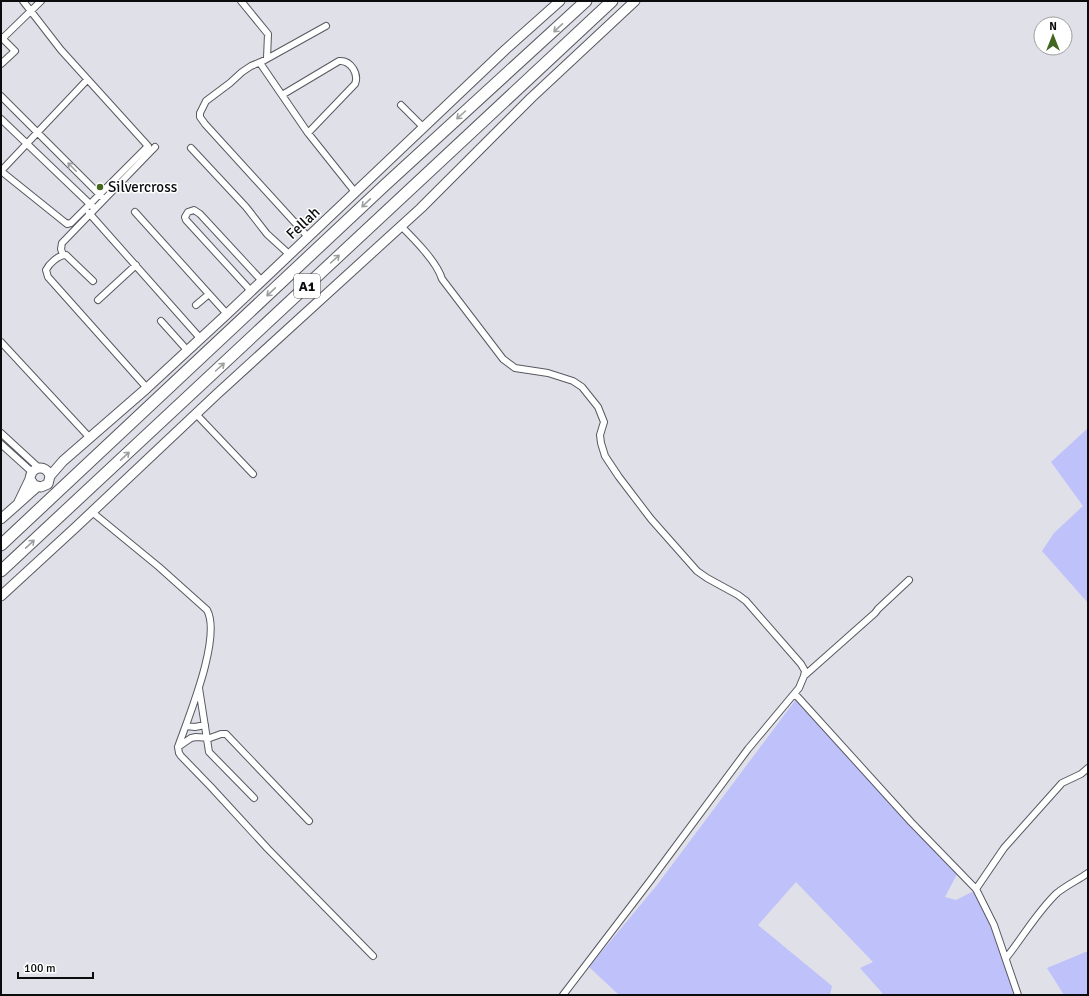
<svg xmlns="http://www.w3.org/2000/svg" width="1089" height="996" font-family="Signika,sans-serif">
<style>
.green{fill:#bec1fa}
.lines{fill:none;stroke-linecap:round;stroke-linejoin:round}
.street-casing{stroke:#585960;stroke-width:8}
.secondary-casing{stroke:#585960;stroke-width:11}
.highway-casing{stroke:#585960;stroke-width:13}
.street{stroke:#fff;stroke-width:6}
.secondary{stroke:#fff;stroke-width:9}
.highway{stroke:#fff;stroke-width:11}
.oneway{stroke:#9d9e9f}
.poi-dot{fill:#436720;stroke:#fff;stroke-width:1.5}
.labels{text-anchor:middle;stroke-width:3;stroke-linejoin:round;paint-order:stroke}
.shield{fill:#fff;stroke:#545556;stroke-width:1}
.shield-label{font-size:14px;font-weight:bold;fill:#0b0c0e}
.poi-label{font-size:15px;fill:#0b0c0e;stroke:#fff;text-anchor:start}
.street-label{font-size:15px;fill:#0b0c0e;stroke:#fff}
</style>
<rect width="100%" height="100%" fill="#e0e0e8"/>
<!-- green -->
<path class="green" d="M 1088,428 L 1088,603 L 1042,551 L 1054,533 L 1083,506 L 1051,462 Z
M 797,698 L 957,874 L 945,897 L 956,900 L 974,891 L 995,936 L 1015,995 L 884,995 L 860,968 L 873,962 L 796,882 L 758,925 L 832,986 L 830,995 L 619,995 L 589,967 L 657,885 Z
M 1088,951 L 1088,995 L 1064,995 L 1047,968 Z"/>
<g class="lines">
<defs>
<path id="street" d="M 23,1 L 61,50 L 148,146 L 71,223 L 67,224 L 1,171 L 87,80
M 241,1 L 268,34 L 267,58
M 1,37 L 15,51 L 1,64
M 3,38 L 41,1
M 260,63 L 308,133 L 355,192
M 282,95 L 339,61 C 351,60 359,74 355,84 L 308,133
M 1,96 L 102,197
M 401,105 L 424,128
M 1,119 L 93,207
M 191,148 L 246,207 L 267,234 L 290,255
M 135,212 L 227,314
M 89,213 L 200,338
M 401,226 C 414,239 437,262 442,279 L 503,359 L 515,368 L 548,373 L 573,381 L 582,387 L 598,407 L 604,422 L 600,435 L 601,443 L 605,456 L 619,477 L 651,519 L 697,571 L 707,578 L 738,595 L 746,601 L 801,664 L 805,671 L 804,676 L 799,688 L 748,749 L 650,881 L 563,995
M 308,237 L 205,124 L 200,117 L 200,113 L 206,101 L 230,83 L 242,72 L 251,66 L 263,61 L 326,26
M 63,255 L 61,249 L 62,243 L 155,147
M 93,281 L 66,255 C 58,255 49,264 46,270 L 48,277 L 147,388
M 251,291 L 186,220 L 185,217 L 188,212 L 194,210 L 200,214 L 262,281
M 98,300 L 136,265
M 196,305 L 209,294
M 161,321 L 187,350
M 1,342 L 90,438
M 196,414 L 253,474
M 1,433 L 39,468
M 1,444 L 32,472
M 92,512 L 159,567 L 207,610 C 222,637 188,718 178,747 L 179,753 L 181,756 L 211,787 L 268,849 L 373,956
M 804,676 L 875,613 L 878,609 L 909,580
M 199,688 L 209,752 L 254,798
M 795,694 L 911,822 L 976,889 L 994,925 L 1018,995
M 186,726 L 195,727 L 205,725
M 178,747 L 191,738 L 196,737 L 210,738 L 221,734 L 226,734 L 309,821
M 976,889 L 1004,848 L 1062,783 L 1081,774 L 1088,768
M 1006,958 C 1023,937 1037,912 1057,893 C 1067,885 1078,880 1088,873"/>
<path id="secondary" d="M 50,476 L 63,461 L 147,388 L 227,314 L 505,50 L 560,1
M 19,502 L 30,479 C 31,466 46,464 50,476 L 48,484 L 41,487 L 34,485 L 30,479
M 1,519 L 37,487
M 1,596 L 76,527 L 217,394 L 421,208 L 531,98 L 635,1"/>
<path id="highway" d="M 1,545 L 385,185 L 586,1
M 1,571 L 612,1"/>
</defs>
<!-- street casing -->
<use href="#street" class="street-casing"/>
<!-- secondary casing -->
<use href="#secondary" class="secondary-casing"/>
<!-- highway casing -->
<use href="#highway" class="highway-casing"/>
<!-- street -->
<use href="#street" class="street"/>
<!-- secondary -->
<use href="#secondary" class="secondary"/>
<!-- highway -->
<use href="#highway" class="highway"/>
</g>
<!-- one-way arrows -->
<defs><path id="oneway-shaft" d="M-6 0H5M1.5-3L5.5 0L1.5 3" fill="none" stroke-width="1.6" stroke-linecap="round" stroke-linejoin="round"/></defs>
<g class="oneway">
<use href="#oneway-shaft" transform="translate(558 28) rotate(137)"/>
<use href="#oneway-shaft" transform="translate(461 115) rotate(138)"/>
<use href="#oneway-shaft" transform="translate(72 167) rotate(-135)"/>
<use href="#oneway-shaft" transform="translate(366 203) rotate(136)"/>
<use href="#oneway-shaft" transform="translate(335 259) rotate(-42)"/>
<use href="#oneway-shaft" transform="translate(271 292) rotate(137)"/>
<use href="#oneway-shaft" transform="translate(220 367) rotate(-42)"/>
<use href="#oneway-shaft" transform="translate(125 456) rotate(-43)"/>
<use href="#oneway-shaft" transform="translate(30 544) rotate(-43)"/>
</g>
<!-- markers -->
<circle class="poi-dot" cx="100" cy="187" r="4"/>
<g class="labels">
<!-- shield labels -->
<rect class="shield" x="294" y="274" width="26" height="24" rx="3"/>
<g class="shield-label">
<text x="307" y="291">A1</text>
</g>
<!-- poi labels -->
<g class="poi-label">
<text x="108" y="192">Silvercross</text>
</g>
<!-- street labels -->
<g class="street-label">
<text transform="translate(303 223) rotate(-43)" y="5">Fellah</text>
</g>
</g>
<!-- border -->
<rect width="1089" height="996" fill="none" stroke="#0b0c0e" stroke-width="4"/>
<!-- north arrow -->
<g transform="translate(1053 36)"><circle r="19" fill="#ffffff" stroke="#9d9e9f"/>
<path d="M0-3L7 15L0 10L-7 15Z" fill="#436720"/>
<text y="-6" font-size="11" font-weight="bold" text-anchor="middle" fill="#0b0c0e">N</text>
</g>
<!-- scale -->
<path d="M18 972v6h75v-6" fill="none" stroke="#0b0c0e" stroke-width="2"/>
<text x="24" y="972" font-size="12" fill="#0b0c0e" stroke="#ffffff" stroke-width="3" paint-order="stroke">100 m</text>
</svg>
